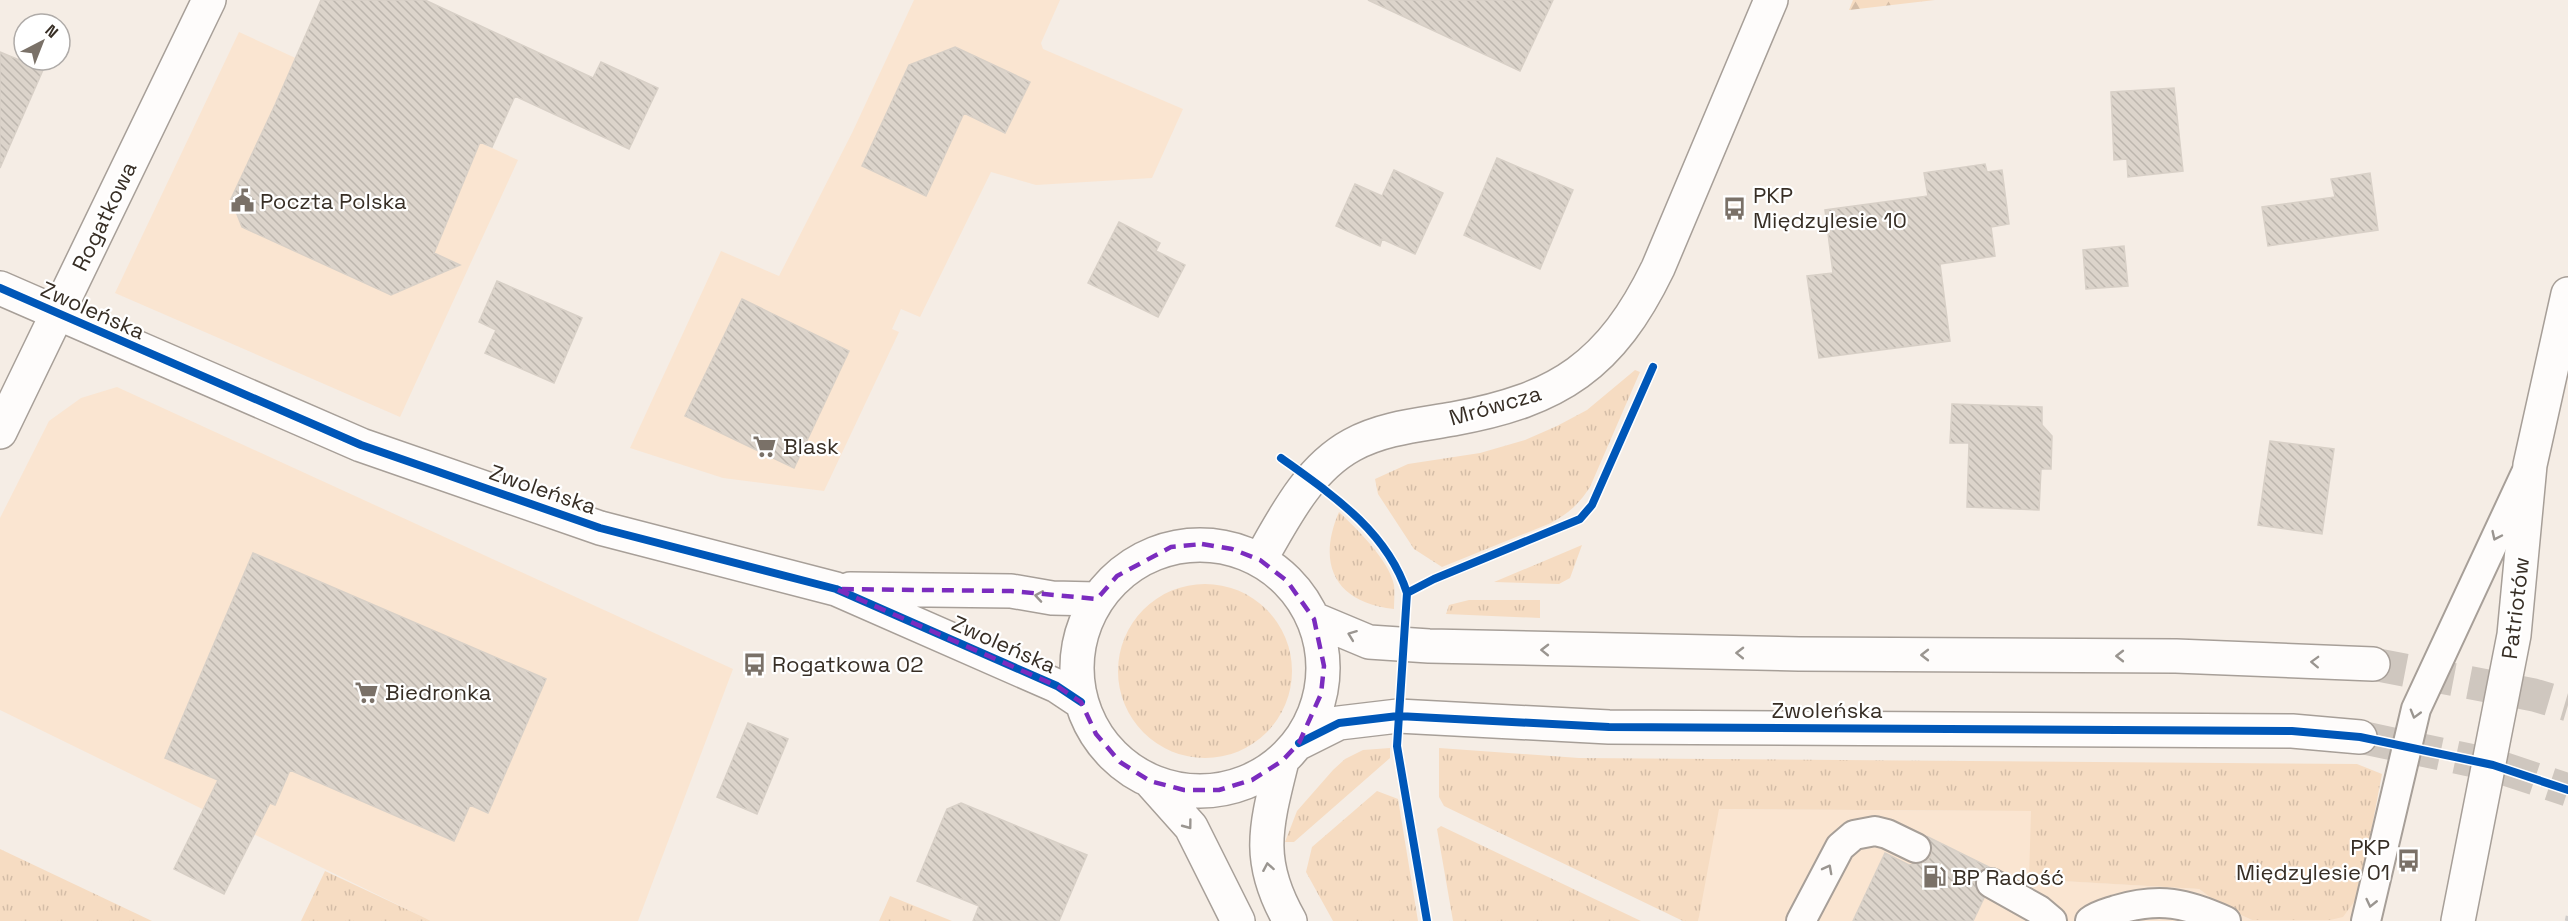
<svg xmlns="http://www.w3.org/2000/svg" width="2568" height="921" font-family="'Space Grotesk',sans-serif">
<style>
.built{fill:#fae5d1}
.grass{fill:url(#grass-tufts)}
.forest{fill:url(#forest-firs)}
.building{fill:url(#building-back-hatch);stroke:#d8d0c7;stroke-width:1.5}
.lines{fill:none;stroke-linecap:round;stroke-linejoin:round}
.secondary-tunnel{stroke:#cfc7bf;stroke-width:33;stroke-dasharray:33 16;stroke-linecap:butt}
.lane-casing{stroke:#a79f98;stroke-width:32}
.street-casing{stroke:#a79f98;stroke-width:36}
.secondary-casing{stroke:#a79f98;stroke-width:36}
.lane{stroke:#fefcfb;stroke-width:28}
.street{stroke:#fefcfb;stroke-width:33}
.secondary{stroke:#fefcfb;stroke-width:33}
.rail{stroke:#d0cdcb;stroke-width:4.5;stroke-dasharray:9 4.5;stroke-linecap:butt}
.cycleway-casing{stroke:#fff;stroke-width:11}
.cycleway{stroke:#0057b8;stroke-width:8}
.oneway{stroke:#9a9590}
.marked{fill:none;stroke:#7b2cbf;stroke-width:4.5;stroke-dasharray:12 8;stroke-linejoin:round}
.labels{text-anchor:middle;stroke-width:4.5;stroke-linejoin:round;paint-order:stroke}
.poi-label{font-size:22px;fill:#372e25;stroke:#fff;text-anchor:start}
.street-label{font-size:22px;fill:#372e25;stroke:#fff}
</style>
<defs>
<pattern id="grass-tufts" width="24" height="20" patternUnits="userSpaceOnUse" patternTransform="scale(1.5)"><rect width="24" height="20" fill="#f6dcc2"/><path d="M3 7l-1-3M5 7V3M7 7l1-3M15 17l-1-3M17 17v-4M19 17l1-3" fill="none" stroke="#d4bda7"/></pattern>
<pattern id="forest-firs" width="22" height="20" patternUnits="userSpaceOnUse" patternTransform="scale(1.5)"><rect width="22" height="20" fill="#f6dcc2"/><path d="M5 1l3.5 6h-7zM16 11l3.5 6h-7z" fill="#d4bda7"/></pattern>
<pattern id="building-back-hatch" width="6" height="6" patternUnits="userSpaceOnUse" patternTransform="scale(1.5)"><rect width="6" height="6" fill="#dcd4cb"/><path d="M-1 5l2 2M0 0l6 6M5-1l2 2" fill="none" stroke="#bdb6ae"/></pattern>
</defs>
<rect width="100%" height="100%" fill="#f5ede5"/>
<!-- built -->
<path class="built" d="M 914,0 L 1060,0 L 1041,43 L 1043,49 L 1183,109 L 1152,178 L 1036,185 L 991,172 L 920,317 L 901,309 L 892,329 L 899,332 L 824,491 L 723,478 L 630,448 L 721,251 L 779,276 L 852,133 Z
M 239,32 L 518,160 L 400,417 L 115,293 Z
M 117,387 L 733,669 L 638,921 L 431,921 L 0,710 L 0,518 L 49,421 L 81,398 Z
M 1718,809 L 2032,811 L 2030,879 L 2199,889 L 2225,908 L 2252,920 L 2330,920 L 2359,895 L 2386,899 L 2381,921 L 1698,921 Z"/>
<!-- grass -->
<path class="grass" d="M 1635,370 L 1640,372 L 1590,487 C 1579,504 1569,513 1551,523 L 1442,567 L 1414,549 L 1378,494 L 1375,479 L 1408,464 L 1480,453 L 1525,440 L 1557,426 L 1587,410 Z
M 1339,512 C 1357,529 1389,560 1394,585 C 1395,592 1394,602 1394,609 C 1336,603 1316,565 1339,512 Z
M 1582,545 L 1570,578 L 1559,584 L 1494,582 Z
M1118 671a87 87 0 1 1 174 0a87 87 0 1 1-174 0Z
M 1469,600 L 1540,600 L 1540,618 L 1446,614 L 1449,605 Z
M 1390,748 L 1390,758 L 1294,842 L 1285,842 L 1297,811 L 1333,770 L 1345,759 L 1363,750 Z
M 1439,748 L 1579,758 L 2357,764 L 2382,774 L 2359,895 L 2343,917 L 2330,920 L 2252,920 L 2225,908 L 2199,889 L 2029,879 L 2031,811 L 1719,809 L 1699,917 L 1698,921 L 1683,921 L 1444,806 L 1439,797 Z
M 1377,791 L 1398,799 L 1418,921 L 1333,921 L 1306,872 L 1312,847 Z
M 1441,826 L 1641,921 L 1453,921 L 1437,829 Z
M 0,849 L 152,921 L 0,921 Z
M 325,871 L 421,916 L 431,921 L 301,921 Z
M 890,896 L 952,921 L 879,921 Z"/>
<!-- forest -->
<path class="forest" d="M 1853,0 L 1935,0 L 1849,10 Z"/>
<!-- building -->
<path class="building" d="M 321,0 L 425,0 L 593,78 L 601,62 L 658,88 L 629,149 L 515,96 L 492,147 L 480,142 L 434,253 L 460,265 L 391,295 L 242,227 L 231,199 L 275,105 Z
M 1368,0 L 1553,0 L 1520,71 Z
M 955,47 L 1030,82 L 1005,133 L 964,113 L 926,196 L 862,166 L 909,65 Z
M 0,52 L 43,70 L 0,168 Z
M 2174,88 L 2183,171 L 2128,177 L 2127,159 L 2114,160 L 2111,92 Z
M 1497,158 L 1573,190 L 1540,269 L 1464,235 Z
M 1985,164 L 1987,172 L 2002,170 L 2009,224 L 1991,227 L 1995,256 L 1940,264 L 1950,341 L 1819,358 L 1807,276 L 1833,273 L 1825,210 L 1928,196 L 1924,173 Z
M 1394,170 L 1443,193 L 1415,254 L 1382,239 L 1380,246 L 1336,226 L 1355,184 L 1382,196 Z
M 2370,173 L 2378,230 L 2268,246 L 2262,207 L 2335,197 L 2331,179 Z
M 1119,222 L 1160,243 L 1156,251 L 1185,265 L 1158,317 L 1088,283 Z
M 2124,246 L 2128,286 L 2086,289 L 2083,250 Z
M 497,281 L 582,318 L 554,383 L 485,353 L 496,330 L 479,322 Z
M 742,299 L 849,351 L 794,468 L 685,416 Z
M 1952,404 L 2042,407 L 2042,425 L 2052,436 L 2051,469 L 2041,469 L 2039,510 L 1967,507 L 1969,443 L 1950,443 Z
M 2270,441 L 2334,449 L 2322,534 L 2258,525 Z
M 253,553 L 546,679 L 488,813 L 470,805 L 454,841 L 290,770 L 275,805 L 270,803 L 224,894 L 174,869 L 218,780 L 165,758 Z
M 748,723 L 788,739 L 757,814 L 717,797 Z
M 961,803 L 1087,855 L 1059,921 L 973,921 L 979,906 L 917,881 L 947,809 Z
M 1928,837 L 1989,867 L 1982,869 L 1976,875 L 1975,883 L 1977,891 L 1984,898 L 1973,921 L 1853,921 L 1885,853 L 1909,865 L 1925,862 L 1931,856 L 1932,847 Z"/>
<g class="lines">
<!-- secondary-tunnel -->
<path class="secondary-tunnel" d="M 2373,664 L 2534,695 L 2568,705
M 2360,737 L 2493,765 L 2568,790"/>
<defs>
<path id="lane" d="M 1991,883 L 2039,910 L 2052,921
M 1801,921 L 1840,847 L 1854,835 L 1875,831 L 1887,834 L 1916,848
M 2090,921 C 2098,915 2107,913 2116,910 C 2160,897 2186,903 2226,921
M 2366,921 L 2416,709 L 2525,475"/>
<path id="street" d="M 0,432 L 209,0"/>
<path id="secondary" d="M 0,288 L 361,445 L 600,528 L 836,589 L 1057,686 L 1081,702
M1077 668a123 123 0 1 1 246 0a123 123 0 1 1-246 0Z
M 1260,560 C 1284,518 1308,469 1352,445 C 1383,428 1419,425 1453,419 C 1559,400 1611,365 1658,268 L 1771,0
M 850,589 L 1011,591 L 1052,598 L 1097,599
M 1314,619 L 1369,642 L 1429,646 L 1799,654 L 2176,656 L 2373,664
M 1299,743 L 1339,723 L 1398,716 L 1609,727 L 2292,731 L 2360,737
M 1282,761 C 1266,826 1255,860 1290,921
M 1150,781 L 1191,827 L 1238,921
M 2458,921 L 2514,635 L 2530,465 L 2568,294"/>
</defs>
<!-- lane casing -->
<use href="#lane" class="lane-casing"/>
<!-- street casing -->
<use href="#street" class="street-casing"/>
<!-- secondary casing -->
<use href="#secondary" class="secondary-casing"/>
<!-- lane -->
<use href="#lane" class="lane"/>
<!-- street -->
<use href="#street" class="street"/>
<!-- secondary -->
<use href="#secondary" class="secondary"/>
<!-- rail -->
<path class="rail" d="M 2567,921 L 2568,916"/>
<defs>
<path id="cycleway" d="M 0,288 L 361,445 L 600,528 L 836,589 L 1057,686 L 1081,702
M 1281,458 C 1331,494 1387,531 1407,593 L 1397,746 L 1427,921
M 1407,593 L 1434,579 L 1580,519 L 1592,505 L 1653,367
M 1299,743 L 1339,723 L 1398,716 L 1609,727 L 2292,731 L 2360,737 L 2493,765 L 2568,790"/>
</defs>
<!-- cycleway casing -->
<use href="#cycleway" class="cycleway-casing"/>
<!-- cycleway -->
<use href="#cycleway" class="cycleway"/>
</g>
<!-- one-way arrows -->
<defs><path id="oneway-chevron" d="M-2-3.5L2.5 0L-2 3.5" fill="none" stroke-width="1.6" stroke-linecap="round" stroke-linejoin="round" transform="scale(1.5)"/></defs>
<g class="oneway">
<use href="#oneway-chevron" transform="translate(2496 536) rotate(115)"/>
<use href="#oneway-chevron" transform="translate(1039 596) rotate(-171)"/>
<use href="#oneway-chevron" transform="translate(1352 635) rotate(-159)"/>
<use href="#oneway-chevron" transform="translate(1545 650) rotate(-179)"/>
<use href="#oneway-chevron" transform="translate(1740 653) rotate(-179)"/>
<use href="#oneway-chevron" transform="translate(1925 655) rotate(-180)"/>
<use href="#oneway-chevron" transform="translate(2120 656) rotate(-180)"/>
<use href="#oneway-chevron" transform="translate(2315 662) rotate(-178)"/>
<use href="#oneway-chevron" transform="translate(2415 714) rotate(106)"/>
<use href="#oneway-chevron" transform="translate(1188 825) rotate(53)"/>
<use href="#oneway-chevron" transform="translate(1268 867) rotate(-100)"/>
<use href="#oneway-chevron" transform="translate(1828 869) rotate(-62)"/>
<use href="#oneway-chevron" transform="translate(2371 903) rotate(103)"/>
</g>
<!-- marked area -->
<path class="marked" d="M 1202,544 L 1232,549 L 1260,560 L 1287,581 L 1314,619 L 1324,666 L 1321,694 L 1299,743 L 1282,761 L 1252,780 L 1219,790 L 1184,790 L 1150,781 L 1120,762 L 1096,734 L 1081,702 L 1057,686 L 836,589 L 1011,591 L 1097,599 L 1117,576 L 1171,547 Z"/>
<!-- icons -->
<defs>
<symbol id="civic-bare" viewBox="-9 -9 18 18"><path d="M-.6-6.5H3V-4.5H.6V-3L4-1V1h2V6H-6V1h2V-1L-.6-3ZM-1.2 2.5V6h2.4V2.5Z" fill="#7a7168" stroke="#fff" stroke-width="2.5" paint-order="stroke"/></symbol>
<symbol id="bus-bare" viewBox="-9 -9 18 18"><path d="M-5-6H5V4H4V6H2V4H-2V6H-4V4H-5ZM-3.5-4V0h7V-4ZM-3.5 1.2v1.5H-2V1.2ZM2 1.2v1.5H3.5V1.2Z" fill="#7a7168" stroke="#fff" stroke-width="2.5" paint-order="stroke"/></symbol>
<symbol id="supermarket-bare" viewBox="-9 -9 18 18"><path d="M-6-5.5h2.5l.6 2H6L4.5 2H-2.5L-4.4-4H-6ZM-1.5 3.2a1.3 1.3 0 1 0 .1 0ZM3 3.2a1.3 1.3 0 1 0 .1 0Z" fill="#7a7168" stroke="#fff" stroke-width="2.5" paint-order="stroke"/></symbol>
<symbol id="fuel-bare" viewBox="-9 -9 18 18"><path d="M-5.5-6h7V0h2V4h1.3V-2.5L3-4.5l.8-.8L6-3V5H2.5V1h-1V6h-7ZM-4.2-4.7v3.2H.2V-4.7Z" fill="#7a7168" stroke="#fff" stroke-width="2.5" paint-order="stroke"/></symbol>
</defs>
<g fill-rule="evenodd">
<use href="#civic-bare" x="226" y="184" width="33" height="33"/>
<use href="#bus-bare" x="1718" y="192" width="33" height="33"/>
<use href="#supermarket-bare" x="748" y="430" width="33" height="33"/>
<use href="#bus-bare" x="738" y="648" width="33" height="33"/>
<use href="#supermarket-bare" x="350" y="676" width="33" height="33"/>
<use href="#bus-bare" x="2392" y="844" width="33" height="33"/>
<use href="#fuel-bare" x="1918" y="860" width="33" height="33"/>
</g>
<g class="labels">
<!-- poi labels -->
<g class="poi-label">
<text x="1753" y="203">PKP<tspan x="1753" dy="25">Międzylesie 10</tspan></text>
<text x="260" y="209">Poczta Polska</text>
<text x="783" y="454">Blask</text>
<text x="772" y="672">Rogatkowa 02</text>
<text x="385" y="700">Biedronka</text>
<text x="2390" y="855" text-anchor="end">PKP<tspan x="2390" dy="25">Międzylesie 01</tspan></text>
<text x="1952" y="885">BP Radość</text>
</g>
<!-- street labels -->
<g class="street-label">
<text transform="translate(104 216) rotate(-64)" y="8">Rogatkowa</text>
<text transform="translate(93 310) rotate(24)" y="8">Zwoleńska</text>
<text transform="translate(1495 405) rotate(-16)" y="8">Mrówcza</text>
<text transform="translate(543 489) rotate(19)" y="8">Zwoleńska</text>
<text transform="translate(2515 608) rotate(-83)" y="8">Patriotów</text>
<text transform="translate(1004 644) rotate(24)" y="8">Zwoleńska</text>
<text x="1827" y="718">Zwoleńska</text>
</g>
</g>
<!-- north arrow -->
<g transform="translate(42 42) rotate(42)"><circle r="28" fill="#ffffff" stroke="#afaba8" stroke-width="1.5"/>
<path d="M0-4.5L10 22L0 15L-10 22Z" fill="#7a7168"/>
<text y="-9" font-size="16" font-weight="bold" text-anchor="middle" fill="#372e25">N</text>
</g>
</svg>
